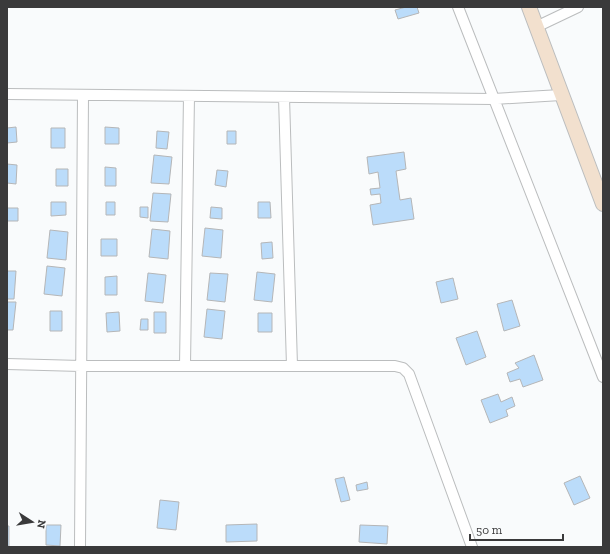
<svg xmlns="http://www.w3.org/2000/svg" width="610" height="554" font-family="'Zilla Slab',serif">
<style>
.building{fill:#bbdcfa;stroke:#b5b6b7}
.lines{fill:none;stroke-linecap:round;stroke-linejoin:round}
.street-casing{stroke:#bbbdbe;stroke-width:12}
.secondary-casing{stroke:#bbbdbe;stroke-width:16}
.street{stroke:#fff;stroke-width:10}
.secondary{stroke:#f2e0ce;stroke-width:14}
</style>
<rect width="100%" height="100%" fill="#f9fbfc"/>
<!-- building -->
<path class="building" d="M 406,7 L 417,7 L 419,13 L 398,19 L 395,10 Z
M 16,127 L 17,142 L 7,143 L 7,128 Z
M 105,127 L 119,128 L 119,144 L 105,144 Z
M 51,128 L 65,128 L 65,148 L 51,148 Z
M 157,131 L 169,132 L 167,149 L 156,148 Z
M 227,131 L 236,131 L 236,144 L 227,144 Z
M 404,152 L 406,169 L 396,171 L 400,200 L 411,198 L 414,219 L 373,225 L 370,205 L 381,203 L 380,194 L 371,195 L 370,189 L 380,188 L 378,172 L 369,174 L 367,157 Z
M 154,155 L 172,157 L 169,184 L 151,183 Z
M 7,164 L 17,165 L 16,184 L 7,183 Z
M 105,167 L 116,168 L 116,186 L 105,186 Z
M 56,169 L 68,169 L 68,186 L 56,186 Z
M 217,170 L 228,171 L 226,187 L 215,185 Z
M 153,193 L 171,194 L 168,222 L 150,221 Z
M 51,202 L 66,202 L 66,215 L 51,216 Z
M 106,202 L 115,202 L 115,215 L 106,215 Z
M 258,202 L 270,202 L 271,218 L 258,218 Z
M 140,207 L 148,207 L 148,218 L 140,217 Z
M 211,207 L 222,208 L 222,219 L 210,218 Z
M 7,208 L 18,208 L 18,221 L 7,221 Z
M 205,228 L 223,230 L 221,258 L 202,256 Z
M 152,229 L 170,231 L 168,259 L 149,257 Z
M 50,230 L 68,232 L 66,260 L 47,258 Z
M 101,239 L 117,239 L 117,256 L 101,256 Z
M 272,242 L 273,258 L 262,259 L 261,243 Z
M 47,266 L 65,268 L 62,296 L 44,294 Z
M 7,271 L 16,271 L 14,299 L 7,299 Z
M 257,272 L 275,274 L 272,302 L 254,300 Z
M 148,273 L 166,275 L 163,303 L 145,301 Z
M 210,273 L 228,274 L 225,302 L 207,300 Z
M 117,276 L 117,295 L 105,295 L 105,277 Z
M 453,278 L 458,299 L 441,303 L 436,282 Z
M 512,300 L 520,326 L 504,331 L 497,304 Z
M 7,302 L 16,302 L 13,330 L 7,330 Z
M 207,309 L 225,311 L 222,339 L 204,337 Z
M 50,311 L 62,311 L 62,331 L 50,331 Z
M 119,312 L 120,331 L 107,332 L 106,313 Z
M 154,312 L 166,312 L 166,333 L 154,333 Z
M 258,313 L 272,313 L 272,332 L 258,332 Z
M 141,319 L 148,319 L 148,330 L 140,330 Z
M 477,331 L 486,357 L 466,365 L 456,338 Z
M 534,355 L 543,380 L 523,387 L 520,379 L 510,382 L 507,373 L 519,368 L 515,363 Z
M 498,394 L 501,402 L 512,397 L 515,406 L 506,410 L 508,416 L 490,423 L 481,400 Z
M 580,476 L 590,498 L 574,505 L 564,483 Z
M 344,477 L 350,500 L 341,502 L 335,479 Z
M 367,482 L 368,489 L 357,491 L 356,485 Z
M 160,500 L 179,502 L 176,530 L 157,528 Z
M 257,524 L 257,541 L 226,542 L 226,525 Z
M 46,525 L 61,525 L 60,546 L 46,545 Z
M 360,525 L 388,526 L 387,544 L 359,542 Z
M 7,526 L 9,526 L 9,546 L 7,546 Z"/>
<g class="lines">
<defs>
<path id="street" d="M 458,7 L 603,377
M 536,27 L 578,7
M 7,94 L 493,99 L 561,95
M 284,97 L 292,366
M 7,364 L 81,366 L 395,366 L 403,368 L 409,374 L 472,547
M 185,366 L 189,96
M 80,547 L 83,95"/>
<path id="secondary" d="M 529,7 L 603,204"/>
</defs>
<!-- street casing -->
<use href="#street" class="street-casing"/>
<!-- secondary casing -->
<use href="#secondary" class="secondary-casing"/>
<!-- street -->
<use href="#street" class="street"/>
<!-- secondary -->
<use href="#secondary" class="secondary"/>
</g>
<!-- border -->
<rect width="610" height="554" fill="none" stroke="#3a3a3b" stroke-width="16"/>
<!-- north arrow -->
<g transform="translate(32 522) rotate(102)" stroke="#f9fbfc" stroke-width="3" paint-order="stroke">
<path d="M0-3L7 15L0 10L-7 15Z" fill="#3a3a3b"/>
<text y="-6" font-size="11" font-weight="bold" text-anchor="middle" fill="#3a3a3b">N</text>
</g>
<!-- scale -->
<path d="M470 534v6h93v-6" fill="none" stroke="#3a3a3b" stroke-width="2"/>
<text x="476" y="534" font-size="12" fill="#3a3a3b" stroke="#f9fbfc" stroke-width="3" paint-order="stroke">50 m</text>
</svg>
